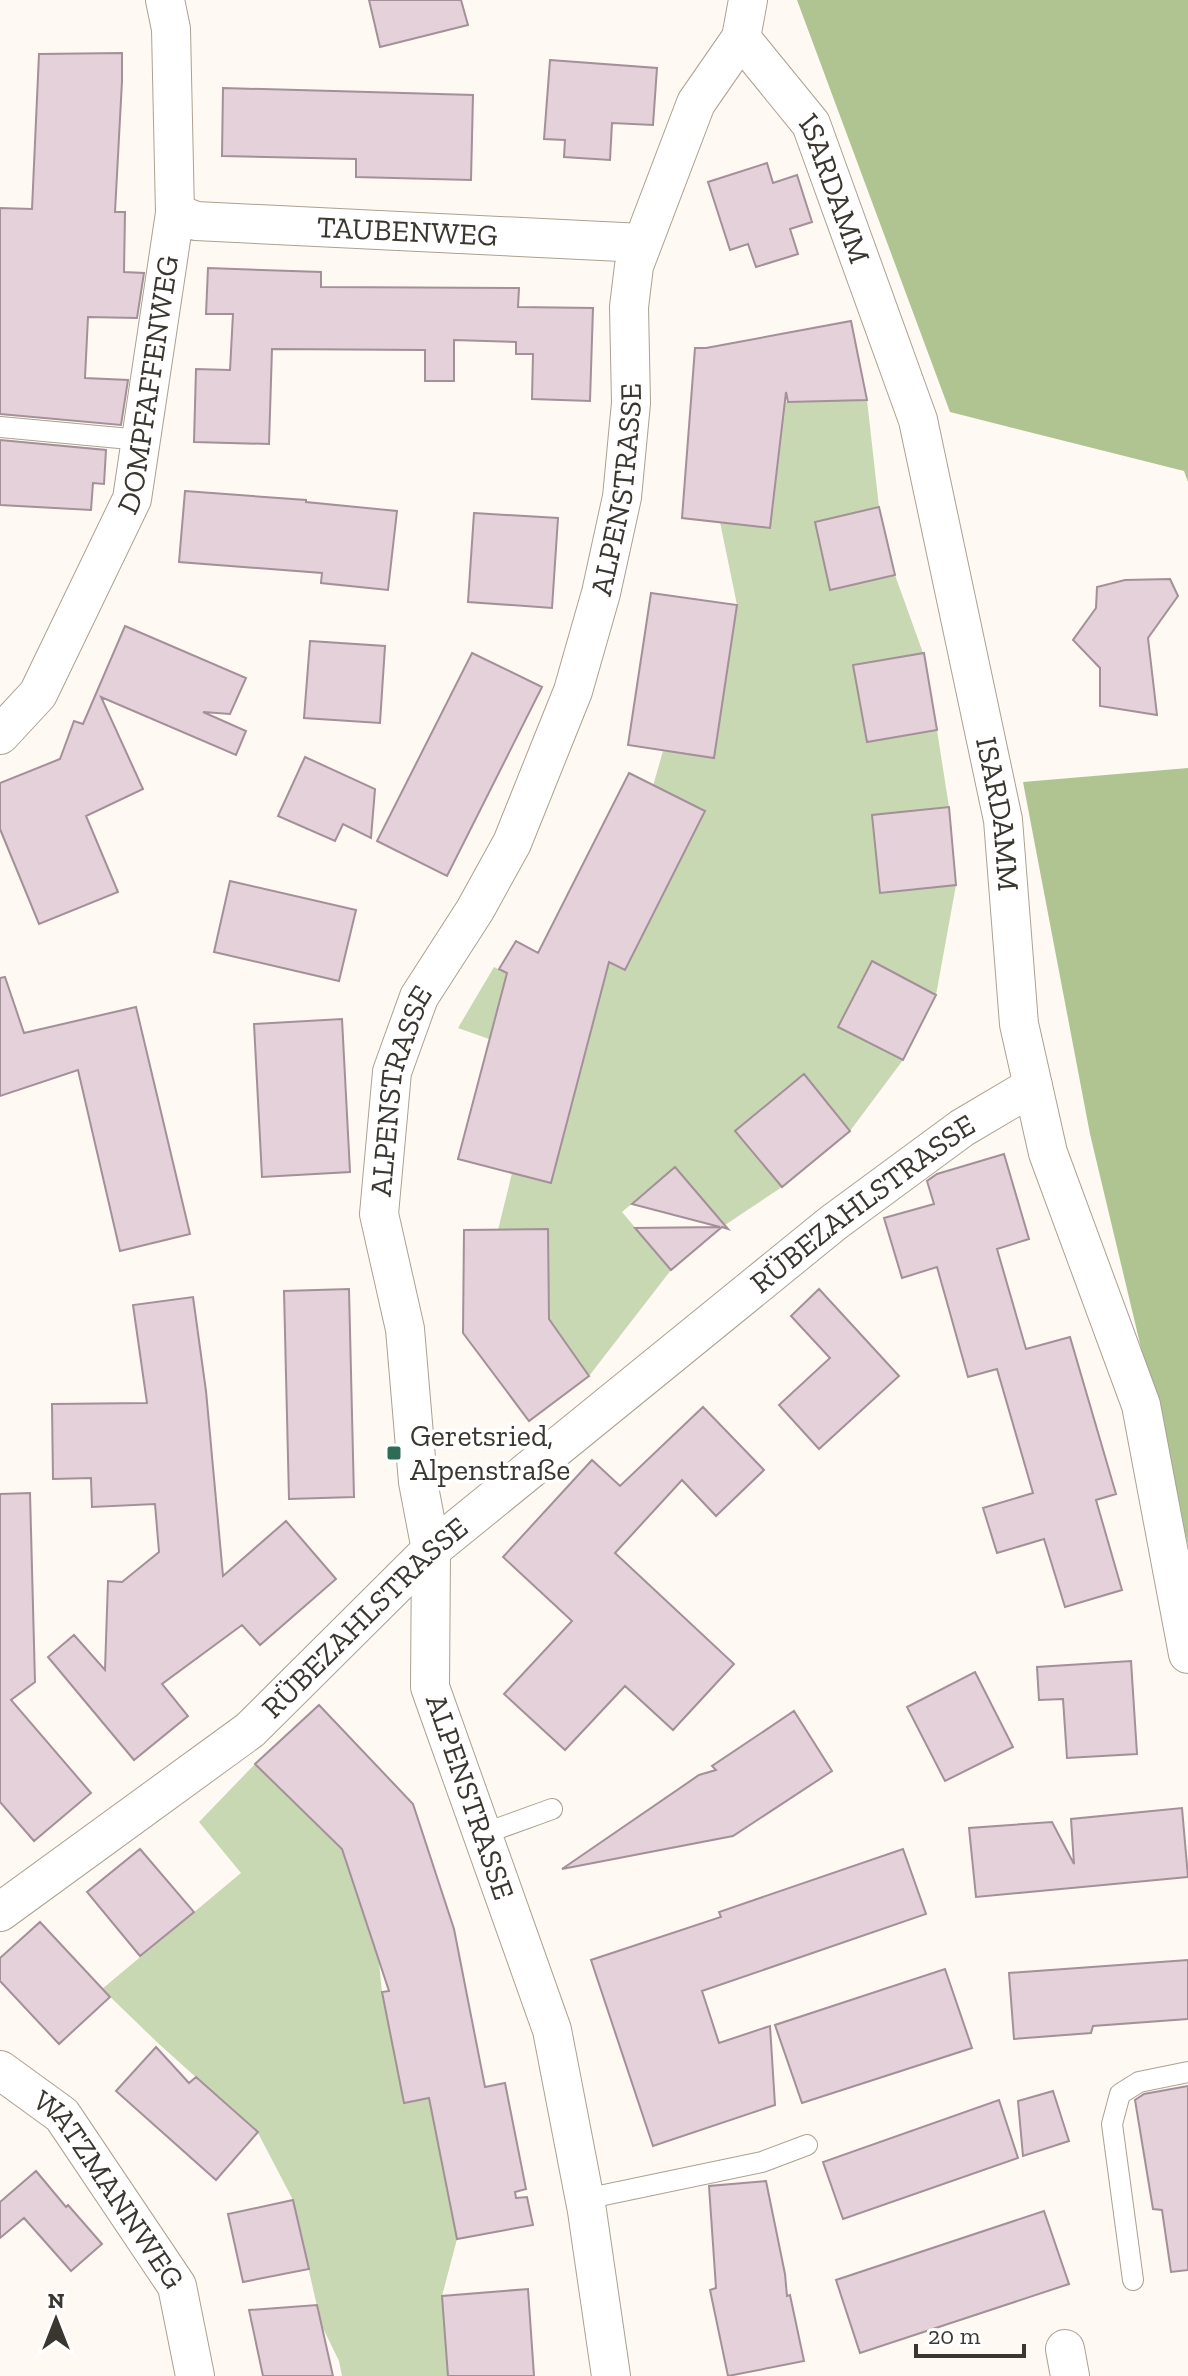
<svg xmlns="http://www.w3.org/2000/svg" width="1188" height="2376" font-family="'Zilla Slab',serif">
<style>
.green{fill:#c8d8b2}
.forest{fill:#b0c492}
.building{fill:#e4d1da;stroke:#a39099;stroke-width:2}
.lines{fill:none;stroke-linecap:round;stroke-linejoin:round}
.lane-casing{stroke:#aca192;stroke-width:22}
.street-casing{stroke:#aca192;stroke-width:40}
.lane{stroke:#fff;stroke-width:20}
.street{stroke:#fff;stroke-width:38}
.poi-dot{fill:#2f6c57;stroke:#fff;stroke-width:3}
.labels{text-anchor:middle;stroke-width:7;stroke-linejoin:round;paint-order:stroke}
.street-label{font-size:30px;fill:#3a3630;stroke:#fff}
.poi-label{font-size:30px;fill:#3a3630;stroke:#fff;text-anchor:start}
</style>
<rect width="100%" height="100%" fill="#fef9f2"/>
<!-- green -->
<path class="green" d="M 867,400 L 879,507 L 815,522 L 830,590 L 895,575 L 923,653 L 853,665 L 867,742 L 937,730 L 949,807 L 872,815 L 880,892 L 956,885 L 936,995 L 872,962 L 838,1026 L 903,1060 L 850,1131 L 804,1075 L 736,1130 L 782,1187 L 725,1225 L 675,1167 L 622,1212 L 671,1270 L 589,1376 L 549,1319 L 548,1229 L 498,1230 L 512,1173 L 551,1183 L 598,1005 L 505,981 L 489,1039 L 458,1028 L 494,967 L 537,989 L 564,939 L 625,969 L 705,812 L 653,786 L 663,751 L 714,758 L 737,605 L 720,522 L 770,527 L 784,402 Z
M 255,1764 L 342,1849 L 379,1962 L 382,1992 L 429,2098 L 457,2239 L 442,2296 L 448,2376 L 342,2376 L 339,2361 L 321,2324 L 293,2200 L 258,2133 L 159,2044 L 102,1989 L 241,1873 L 199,1822 Z"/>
<!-- forest -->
<path class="forest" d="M 797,0 L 1188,0 L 1188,482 L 1184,471 L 950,412 Z
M 1188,768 L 1188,1545 L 1090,1134 L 1023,782 Z"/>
<!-- building -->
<path class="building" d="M 369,0 L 461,0 L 468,25 L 380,47 Z
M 122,53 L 122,81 L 115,212 L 125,212 L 124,272 L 144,273 L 137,318 L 88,317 L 85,378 L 128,380 L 121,425 L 0,414 L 0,208 L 32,209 L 39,54 Z
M 550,60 L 657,68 L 653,125 L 612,123 L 610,160 L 564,157 L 565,140 L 544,139 Z
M 223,88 L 473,95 L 471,180 L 356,177 L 356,159 L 222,156 Z
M 767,163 L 773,183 L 797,175 L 812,222 L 790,229 L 798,254 L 756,267 L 748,244 L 730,250 L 708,182 Z
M 208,268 L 321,272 L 321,287 L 519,288 L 518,307 L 593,308 L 590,401 L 532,399 L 533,354 L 516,354 L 516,342 L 454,340 L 454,381 L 425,381 L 425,350 L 272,349 L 269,444 L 194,442 L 196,369 L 230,370 L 233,314 L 206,314 Z
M 851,321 L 867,400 L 788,402 L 786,392 L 770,528 L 682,518 L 695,348 L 706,348 Z
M 0,440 L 106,450 L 104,484 L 93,483 L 91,510 L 0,505 Z
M 185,491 L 306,500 L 306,502 L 397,511 L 388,590 L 321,583 L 322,573 L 179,562 Z
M 879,507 L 895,575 L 830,590 L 815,522 Z
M 474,513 L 558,518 L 552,608 L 468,602 Z
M 1170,579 L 1178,596 L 1148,638 L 1157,715 L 1100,706 L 1100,668 L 1073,640 L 1096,608 L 1097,587 L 1125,580 Z
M 651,593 L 737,605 L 714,758 L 628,745 Z
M 125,626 L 246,678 L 230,714 L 203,712 L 246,731 L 236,755 L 101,697 L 143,789 L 86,816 L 118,892 L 39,924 L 0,829 L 0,783 L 60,759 L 74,721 L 83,724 Z
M 310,641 L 385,646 L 380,723 L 304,718 Z
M 472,653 L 542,687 L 447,876 L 377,841 Z
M 924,653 L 937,730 L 867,742 L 853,665 Z
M 305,757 L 375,789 L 371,838 L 343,824 L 335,841 L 278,816 Z
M 629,773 L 705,811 L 625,970 L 609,962 L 551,1183 L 458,1159 L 507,973 L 499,969 L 516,941 L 538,953 Z
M 949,807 L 956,885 L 880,893 L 872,815 Z
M 230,881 L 356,910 L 339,981 L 214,952 Z
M 872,961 L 936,995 L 903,1060 L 838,1027 Z
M 5,977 L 24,1033 L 136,1007 L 190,1234 L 120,1251 L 78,1070 L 0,1096 L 0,978 Z
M 342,1019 L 350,1172 L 262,1177 L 254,1024 Z
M 804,1074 L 850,1131 L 782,1187 L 735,1131 Z
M 1004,1154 L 1029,1239 L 997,1249 L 1026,1349 L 1070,1337 L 1116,1494 L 1096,1500 L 1122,1590 L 1065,1607 L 1044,1539 L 997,1553 L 983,1508 L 1033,1493 L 997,1369 L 968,1377 L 937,1267 L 902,1278 L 884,1218 L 934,1204 L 927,1181 L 937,1174 Z
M 675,1167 L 728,1229 L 722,1227 L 671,1270 L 635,1228 L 720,1227 L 632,1204 Z
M 548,1229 L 549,1319 L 589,1376 L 529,1421 L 463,1333 L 464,1230 Z
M 349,1289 L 354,1497 L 289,1499 L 284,1291 Z
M 819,1289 L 899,1376 L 819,1449 L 779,1405 L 830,1358 L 791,1316 Z
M 193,1297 L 206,1391 L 223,1576 L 286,1521 L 336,1579 L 260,1645 L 242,1625 L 162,1684 L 188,1716 L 134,1760 L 48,1657 L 74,1635 L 105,1670 L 108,1581 L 122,1582 L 159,1552 L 155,1504 L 92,1507 L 91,1478 L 53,1479 L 52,1404 L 147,1403 L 133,1305 Z
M 703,1407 L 764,1470 L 716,1516 L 682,1480 L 615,1553 L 734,1664 L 673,1730 L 625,1686 L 565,1750 L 504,1694 L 572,1621 L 503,1557 L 592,1460 L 620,1486 Z
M 30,1493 L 35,1682 L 11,1700 L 91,1793 L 34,1841 L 0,1802 L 0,1494 Z
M 1131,1661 L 1137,1754 L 1067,1758 L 1063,1699 L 1039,1700 L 1037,1667 Z
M 975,1672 L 1013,1747 L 945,1781 L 907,1707 Z
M 319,1705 L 413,1804 L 454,1929 L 485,2087 L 505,2083 L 526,2189 L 515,2192 L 516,2198 L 527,2197 L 533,2225 L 457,2239 L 429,2098 L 404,2103 L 382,1992 L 389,1991 L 342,1849 L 255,1764 Z
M 794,1711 L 832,1771 L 733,1836 L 562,1869 L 699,1775 L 716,1770 L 712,1766 Z
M 1182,1808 L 1188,1877 L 976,1897 L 969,1828 L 1052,1822 L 1074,1864 L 1071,1819 Z
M 140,1849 L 194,1912 L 140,1956 L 87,1892 Z
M 903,1849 L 926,1914 L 702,1991 L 719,2043 L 770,2026 L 775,2105 L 653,2146 L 591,1960 L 721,1917 L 719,1912 Z
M 40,1922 L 110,1997 L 59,2044 L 0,1981 L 0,1958 Z
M 1188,1960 L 1188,2019 L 1093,2026 L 1091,2033 L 1014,2039 L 1009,1973 Z
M 945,1969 L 972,2048 L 802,2103 L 775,2025 Z
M 156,2047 L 189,2083 L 196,2077 L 258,2132 L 216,2180 L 116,2091 Z
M 1188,2086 L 1188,2270 L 1171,2272 L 1162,2210 L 1153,2209 L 1135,2100 L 1144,2094 Z
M 1053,2091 L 1069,2141 L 1023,2156 L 1018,2101 Z
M 999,2100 L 1018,2158 L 843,2219 L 823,2162 Z
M 36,2171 L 66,2207 L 68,2205 L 102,2244 L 71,2271 L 24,2218 L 0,2238 L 0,2202 Z
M 766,2181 L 785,2274 L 787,2296 L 790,2295 L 804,2361 L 728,2376 L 710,2290 L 716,2288 L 709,2186 Z
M 293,2200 L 309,2269 L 243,2282 L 228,2214 Z
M 1044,2211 L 1069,2284 L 860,2353 L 836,2280 Z
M 528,2289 L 534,2376 L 448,2376 L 442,2296 Z
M 317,2305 L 333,2376 L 263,2376 L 249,2310 Z"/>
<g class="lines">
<defs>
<path id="lane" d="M 0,427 L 141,440
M 483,1834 L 552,1809
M 585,2199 L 762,2162 L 807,2145
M 1133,2280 L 1112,2124 L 1120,2094 L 1139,2082 L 1188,2072"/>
<g id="street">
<path id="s1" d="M 741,38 L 811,124 L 918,420 L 1003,820 L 1019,1024 L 1048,1153 L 1141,1405 L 1188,1654"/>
<path id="s2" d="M 175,213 L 196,221 L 642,243"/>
<path id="s3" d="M 0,735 L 38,694 L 132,499 L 175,213 L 171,29 L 165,0"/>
<path id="s4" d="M 0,1912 L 250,1730 L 431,1550 L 833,1223 L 962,1128 L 1033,1086"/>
<path id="s5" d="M 0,2070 L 62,2115 L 177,2286 L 195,2376"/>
<path d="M 1065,2349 L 1070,2376"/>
<path id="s6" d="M 611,2376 L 587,2211 L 552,2030 L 430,1687 L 431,1550 L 418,1482 L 405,1329 L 379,1214 L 392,1072 L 419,997 L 475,910 L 512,843 L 573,691 L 601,593 L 622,497 L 631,403 L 629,307 L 634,266 L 696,103 L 741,38 L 748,0"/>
</g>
</defs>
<!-- lane casing -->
<use href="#lane" class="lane-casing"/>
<!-- street casing -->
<use href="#street" class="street-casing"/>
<!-- lane -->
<use href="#lane" class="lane"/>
<!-- street -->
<use href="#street" class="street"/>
</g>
<!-- markers -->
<rect class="poi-dot" x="386" y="1445" width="16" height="16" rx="4"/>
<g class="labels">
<!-- street labels -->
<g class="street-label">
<text dy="10" stroke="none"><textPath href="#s1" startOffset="180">ISARDAMM</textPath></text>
<text dy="10" stroke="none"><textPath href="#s2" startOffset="234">TAUBENWEG</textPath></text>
<text dy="10" stroke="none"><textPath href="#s3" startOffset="388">DOMPFAFFENWEG</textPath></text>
<text dy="10" stroke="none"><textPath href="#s6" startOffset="1966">ALPENSTRASSE</textPath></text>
<text dy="10" stroke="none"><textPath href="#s1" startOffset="828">ISARDAMM</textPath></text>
<text dy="10" stroke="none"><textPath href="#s6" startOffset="1318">ALPENSTRASSE</textPath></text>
<text dy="10" stroke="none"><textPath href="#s4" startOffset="1118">RÜBEZAHLSTRASSE</textPath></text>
<text dy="10" stroke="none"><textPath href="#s4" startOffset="470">RÜBEZAHLSTRASSE</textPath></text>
<text transform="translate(470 1797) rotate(71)" y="10">ALPENSTRASSE</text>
<text dy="10" stroke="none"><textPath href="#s5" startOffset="164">WATZMANNWEG</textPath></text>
</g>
<!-- poi labels -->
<g class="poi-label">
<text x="410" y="1446">Geretsried,<tspan x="410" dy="34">Alpenstraße</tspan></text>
</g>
</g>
<!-- north arrow -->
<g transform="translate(56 2320)" stroke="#ffffff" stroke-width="6" paint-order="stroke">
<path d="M0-6L14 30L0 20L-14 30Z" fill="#3a3630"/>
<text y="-12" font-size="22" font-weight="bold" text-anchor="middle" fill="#3a3630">N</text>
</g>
<!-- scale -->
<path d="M916 2344v12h108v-12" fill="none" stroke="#3a3630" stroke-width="4"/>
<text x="928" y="2344" font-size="24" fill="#3a3630" stroke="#ffffff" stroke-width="6" paint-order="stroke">20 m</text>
</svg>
